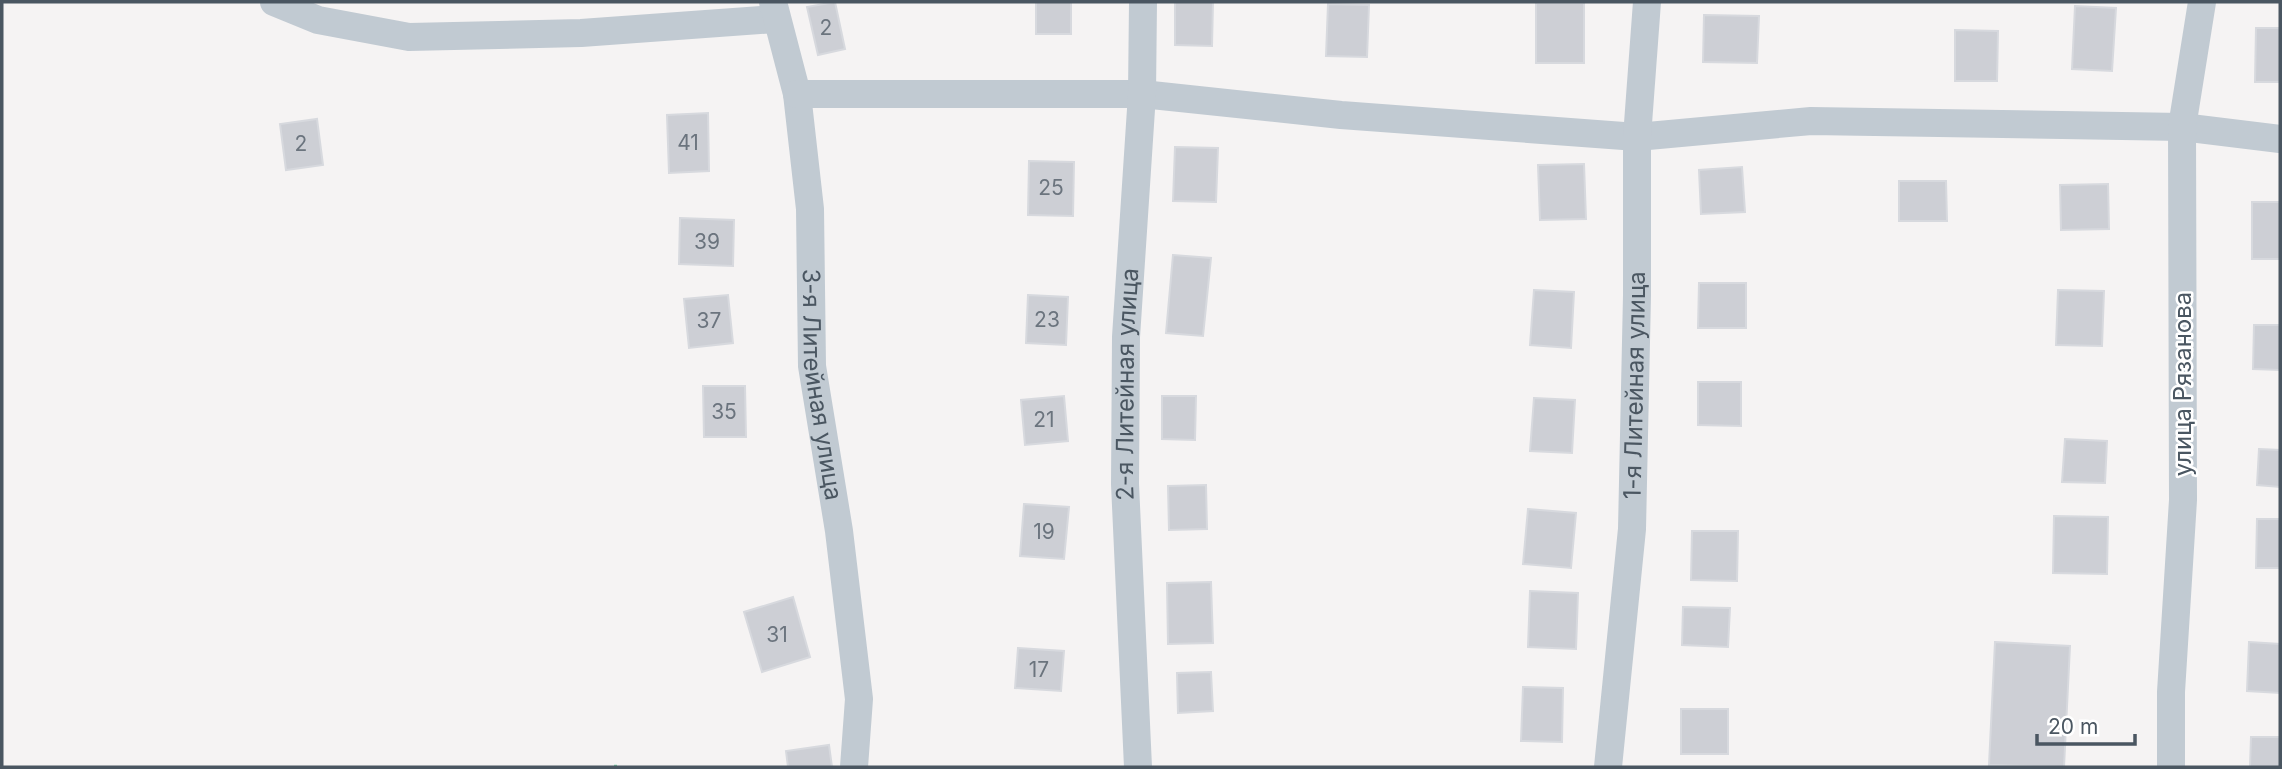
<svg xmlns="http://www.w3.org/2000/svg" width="2282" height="769" font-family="Inter,sans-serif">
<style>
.building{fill:#cdcfd5;stroke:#d7d9de;stroke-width:2}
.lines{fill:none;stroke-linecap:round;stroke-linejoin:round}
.path{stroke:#7ad0a6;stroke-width:4.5;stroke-dasharray:5 3.5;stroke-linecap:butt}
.street{stroke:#c1cad2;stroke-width:28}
.labels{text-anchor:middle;stroke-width:5;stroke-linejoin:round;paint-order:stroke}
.number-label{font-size:21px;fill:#6b747e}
.street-label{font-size:24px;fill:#4a5661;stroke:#fff}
</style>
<rect width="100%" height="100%" fill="#f5f3f3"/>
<!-- building -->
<path class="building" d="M 835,2 L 845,49 L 818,55 L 807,7 Z
M 1036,2 L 1071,2 L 1071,34 L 1036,34 Z
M 1175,2 L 1213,2 L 1212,46 L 1175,45 Z
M 1536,3 L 1584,3 L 1584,63 L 1536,63 Z
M 1328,4 L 1369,5 L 1367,57 L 1326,56 Z
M 2075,6 L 2116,8 L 2112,71 L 2072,69 Z
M 1704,15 L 1759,16 L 1757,63 L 1703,62 Z
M 2256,28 L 2280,28 L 2280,82 L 2255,82 Z
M 1955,30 L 1998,31 L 1997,81 L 1955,81 Z
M 708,113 L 709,171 L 669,173 L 667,115 Z
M 317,119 L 323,165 L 286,170 L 280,124 Z
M 1175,147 L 1218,148 L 1216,202 L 1173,201 Z
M 1029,161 L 1074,162 L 1073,216 L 1028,215 Z
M 1584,164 L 1586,219 L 1540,220 L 1538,165 Z
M 1742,167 L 1745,212 L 1701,214 L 1699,170 Z
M 1899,181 L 1946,181 L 1947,221 L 1899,221 Z
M 2108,184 L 2109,229 L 2061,230 L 2060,185 Z
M 2252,202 L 2280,202 L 2280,259 L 2252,259 Z
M 680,218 L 734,220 L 733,266 L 679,264 Z
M 1173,255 L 1211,258 L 1203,336 L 1166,333 Z
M 1699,283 L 1746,283 L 1746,328 L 1698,328 Z
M 1534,290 L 1574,292 L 1571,348 L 1530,345 Z
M 2058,290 L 2104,291 L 2102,346 L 2056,345 Z
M 728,295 L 733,343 L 689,348 L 684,299 Z
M 1028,295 L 1068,297 L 1066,345 L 1026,343 Z
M 2254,325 L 2280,325 L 2280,370 L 2253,369 Z
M 1698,382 L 1741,382 L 1741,426 L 1698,425 Z
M 703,386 L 745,386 L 746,437 L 704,437 Z
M 1064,396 L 1068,441 L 1025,445 L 1021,400 Z
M 1162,396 L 1196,396 L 1195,440 L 1162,439 Z
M 1534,398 L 1575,400 L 1572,453 L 1530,451 Z
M 2065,439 L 2107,441 L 2105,483 L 2062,482 Z
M 2259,449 L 2280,450 L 2280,487 L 2257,485 Z
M 1206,485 L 1207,529 L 1169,530 L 1168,486 Z
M 1024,504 L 1069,507 L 1064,559 L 1020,556 Z
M 1528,509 L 1576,513 L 1571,568 L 1523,564 Z
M 2054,516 L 2108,517 L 2107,574 L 2053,573 Z
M 2257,519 L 2280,519 L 2280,568 L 2256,568 Z
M 1692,531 L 1738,531 L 1737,581 L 1691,580 Z
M 1211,582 L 1213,643 L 1168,644 L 1167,583 Z
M 1530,591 L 1578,593 L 1576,649 L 1528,647 Z
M 793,597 L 810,657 L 762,672 L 744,612 Z
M 1683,607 L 1730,608 L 1728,647 L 1682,645 Z
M 1995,642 L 2070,646 L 2064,767 L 1989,765 Z
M 2249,642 L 2280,644 L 2280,693 L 2247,691 Z
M 1018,648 L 1064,651 L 1061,691 L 1015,688 Z
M 1211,672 L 1213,711 L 1178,713 L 1177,673 Z
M 1523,687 L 1563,688 L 1562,742 L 1521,741 Z
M 1681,709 L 1728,709 L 1728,754 L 1681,754 Z
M 2251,737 L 2280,737 L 2280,767 L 2250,767 Z
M 829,745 L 832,767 L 788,767 L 786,751 Z"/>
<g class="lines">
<!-- path -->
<path class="path" d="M 614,767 L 617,767"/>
<!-- street -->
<g class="street">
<path d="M 274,2 L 318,20 L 409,37 L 581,33 L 775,19"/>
<path id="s1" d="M 773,2 L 797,94 L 810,209 L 812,366 L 839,531 L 859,699 L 854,767"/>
<path d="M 797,94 L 1142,94 L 1341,115 L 1637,137 L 1811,121 L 2182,127 L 2280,139"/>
<path id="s2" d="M 1138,767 L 1125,484 L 1126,337 L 1142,94 L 1143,2"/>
<path id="s3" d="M 1608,767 L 1632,529 L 1637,295 L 1637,137 L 1647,2"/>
<path d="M 2171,767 L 2171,692 L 2183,500 L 2182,127 L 2202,2"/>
</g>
</g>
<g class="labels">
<!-- number labels -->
<g class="number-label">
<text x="826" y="35">2</text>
<text x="688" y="150">41</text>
<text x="301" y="151">2</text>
<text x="1051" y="195">25</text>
<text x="707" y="249">39</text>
<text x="1047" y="327">23</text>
<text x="709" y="328">37</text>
<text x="724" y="419">35</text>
<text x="1044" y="427">21</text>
<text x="1044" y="539">19</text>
<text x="777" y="642">31</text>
<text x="1039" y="677">17</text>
</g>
<!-- street labels -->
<g class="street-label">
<text dy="8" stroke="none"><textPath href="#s1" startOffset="387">3-я Литейная улица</textPath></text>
<text dy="8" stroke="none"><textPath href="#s2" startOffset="383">2-я Литейная улица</textPath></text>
<text transform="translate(2183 384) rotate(-90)" y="8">улица Рязанова</text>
<text dy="8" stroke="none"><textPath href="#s3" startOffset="383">1-я Литейная улица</textPath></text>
</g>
</g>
<!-- border -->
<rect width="2282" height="769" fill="none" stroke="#4a5661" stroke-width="7"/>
<!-- scale -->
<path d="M2037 734v10h98v-10" fill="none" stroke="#4a5661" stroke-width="3.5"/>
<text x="2048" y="734" font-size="21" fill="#4a5661" stroke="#ffffff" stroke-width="5" paint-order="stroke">20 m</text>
</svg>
